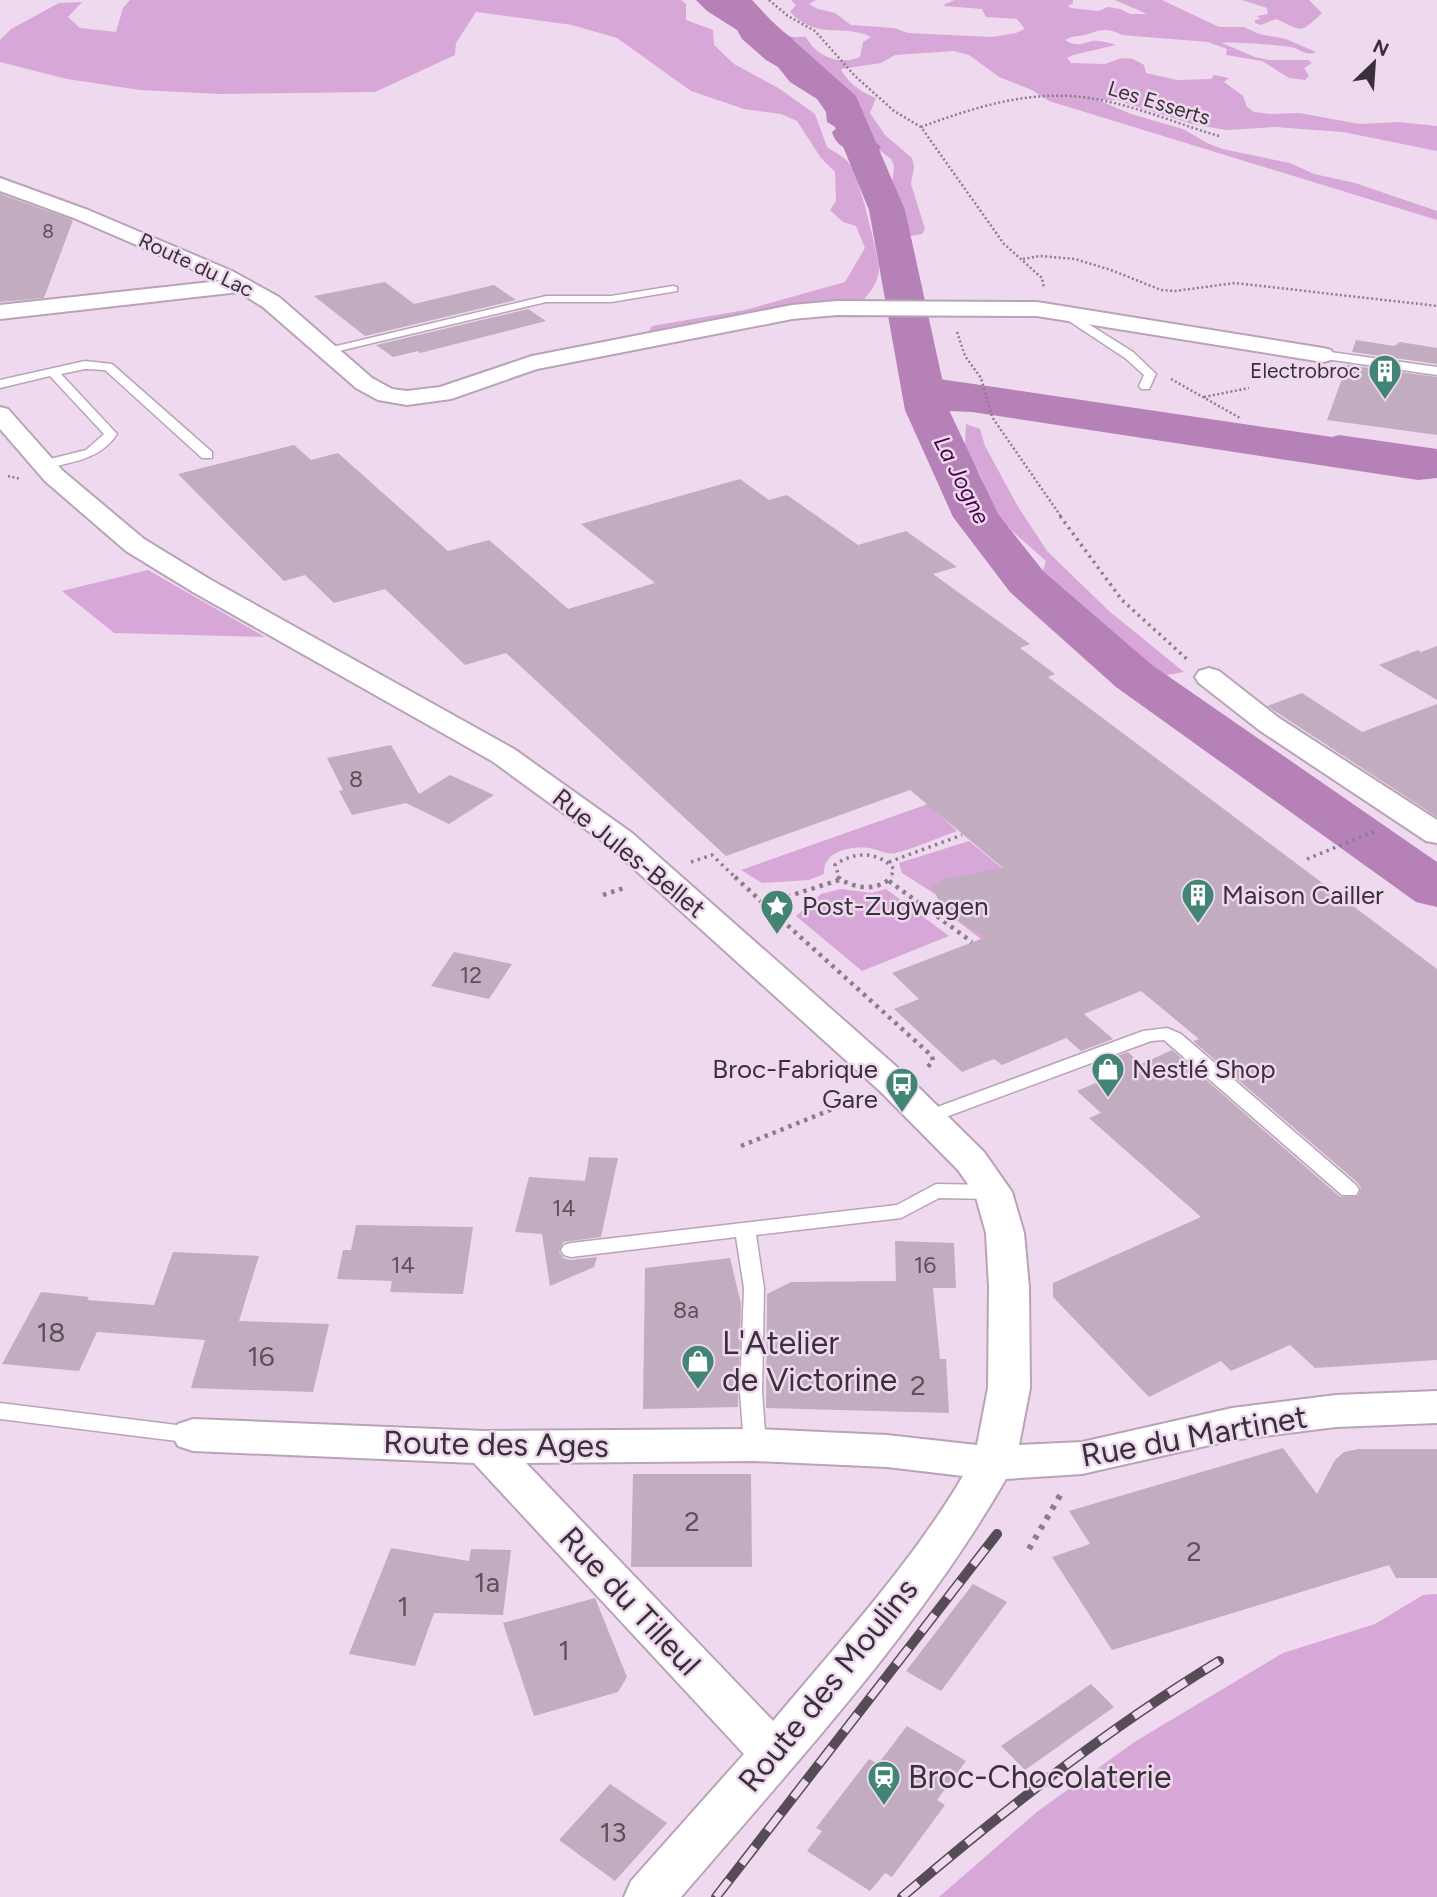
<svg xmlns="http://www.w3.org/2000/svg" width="1437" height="1897" font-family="Figtree,sans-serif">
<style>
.green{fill:#d7a7d7}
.water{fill:#b681b7}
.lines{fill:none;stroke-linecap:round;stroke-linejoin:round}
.river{fill:#b681b7;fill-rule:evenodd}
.building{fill:#c1acc0}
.service-casing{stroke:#b8a3b8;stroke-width:3}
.minor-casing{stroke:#b8a3b8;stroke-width:4}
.path-far3{stroke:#8b7d8b;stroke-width:2.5;stroke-dasharray:2 2.5;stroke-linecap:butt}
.path-far2{stroke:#8b7d8b;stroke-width:3.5;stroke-dasharray:2.5 4.5;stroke-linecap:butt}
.path-far1{stroke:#8b7d8b;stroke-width:4.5;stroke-dasharray:3.5 5;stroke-linecap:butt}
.path{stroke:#8b7d8b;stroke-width:6;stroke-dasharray:4.5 7;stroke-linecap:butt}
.service{fill:#fff;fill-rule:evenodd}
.minor{fill:#fff;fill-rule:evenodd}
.rail-casing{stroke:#564c56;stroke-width:10}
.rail{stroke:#efd9ef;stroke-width:7;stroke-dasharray:21;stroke-linecap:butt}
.labels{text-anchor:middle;stroke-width:5;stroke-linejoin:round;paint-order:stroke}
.far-number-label{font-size:19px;fill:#5b505b}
.far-street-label{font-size:21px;fill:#393139;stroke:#efd9ef}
.far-poi-label{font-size:21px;fill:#393139;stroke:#efd9ef;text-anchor:end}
.far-water-label{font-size:23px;font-style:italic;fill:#47024a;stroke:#efd9ef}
.number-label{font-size:23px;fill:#5b505b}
.street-label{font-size:26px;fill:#393139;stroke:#efd9ef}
.poi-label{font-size:26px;fill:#393139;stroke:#efd9ef;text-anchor:start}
.near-number-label{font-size:28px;fill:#5b505b}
.near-poi-label{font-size:32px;fill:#393139;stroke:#efd9ef;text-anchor:start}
.near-street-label{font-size:32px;fill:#393139;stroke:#efd9ef}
</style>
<rect width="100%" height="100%" fill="#efd9ef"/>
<!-- green -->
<path class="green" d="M 130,0 L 681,0 L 686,4 L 686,20 L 713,30 L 714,45 L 734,64 L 780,89 L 815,114 L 827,147 C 836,153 847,158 852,168 C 859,179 879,257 879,270 C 878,281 871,292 864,299 L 795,304 L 681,328 L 649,331 L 652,326 L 745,310 L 845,282 L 865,248 L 856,226 L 843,222 L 830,210 L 836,201 L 835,172 L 821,158 L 797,121 L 781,114 L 744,109 L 691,91 L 617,38 L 572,25 L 476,12 L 456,43 L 455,55 L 375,92 L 220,94 L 140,90 L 67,79 L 0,62 L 0,40 L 11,29 L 59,3 L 82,2 L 68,17 L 80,28 L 116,32 L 123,8 Z
M 791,0 L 816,0 L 809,4 L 818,9 L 835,13 L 851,25 L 894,28 L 908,33 L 992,37 L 1016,33 L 1025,29 L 1017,19 L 986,17 L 982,9 L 944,6 L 945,4 L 955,0 L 1073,0 L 1073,3 L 1068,6 L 1071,8 L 1098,11 L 1108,7 L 1120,9 L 1130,14 L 1147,14 L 1115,0 L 1162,0 L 1219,27 L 1244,27 L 1259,34 L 1286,39 L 1316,52 C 1305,57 1300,48 1290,47 C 1282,45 1225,41 1222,43 L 1255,57 L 1269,60 L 1308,60 L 1312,63 L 1304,68 L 1309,76 L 1305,80 L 1289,78 L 1262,61 L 1226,55 L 1227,49 L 1208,42 L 1122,35 C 1108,28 1102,29 1088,34 C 1079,37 1073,35 1065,40 C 1076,47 1081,44 1092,41 C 1100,40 1109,43 1116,45 L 1073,55 L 1067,58 L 1071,63 L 1105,64 L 1121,58 L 1133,59 L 1144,65 L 1146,73 L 1177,80 L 1211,79 L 1214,75 L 1229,78 L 1224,82 L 1243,96 L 1247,107 L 1254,112 L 1270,114 L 1299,113 L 1360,124 L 1398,122 L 1437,126 L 1437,151 L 1343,132 L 1275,127 L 1226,130 L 1192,124 L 1116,100 L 1098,100 L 1131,114 L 1183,129 L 1207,143 L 1222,149 L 1290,163 L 1314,174 L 1355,183 L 1437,211 L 1437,220 L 1049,101 L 1032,90 L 999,77 L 969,55 L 954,51 L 895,55 L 881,63 L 841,69 C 846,82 863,93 876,98 L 870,113 L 885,135 L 912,158 L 914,167 L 911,184 L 925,229 L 922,234 L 911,236 L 904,227 L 905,212 L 892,189 L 894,166 L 891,159 L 879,150 L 881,147 L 859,126 L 860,119 C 847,104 841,89 829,75 C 816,61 799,53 790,37 L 806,37 C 816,56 839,66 860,57 L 863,42 L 871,37 C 843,23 818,41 790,12 L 796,5 Z
M 1242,0 L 1309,0 L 1322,13 C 1298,35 1304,31 1276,19 L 1261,25 L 1255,23 L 1255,20 L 1260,19 L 1257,16 L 1268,14 L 1267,8 Z
M 966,424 L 980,429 L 985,446 L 1017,505 L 1047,551 L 1109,611 L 1184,672 L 1150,678 L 1118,661 L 1038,585 L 1046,561 L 1002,522 L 990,502 L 981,476 L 965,448 Z
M 148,570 L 265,637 L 114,633 L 62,591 Z
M 928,804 L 957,831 C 937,838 916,848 895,853 C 887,855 877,849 869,848 C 850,846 823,851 824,874 L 809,880 L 762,883 L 741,870 Z
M 969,841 L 1054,911 L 981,939 L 951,916 L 935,888 L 935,894 L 902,873 L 899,863 Z
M 841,889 L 872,893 L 886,889 L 949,936 L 862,971 L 796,916 L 821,894 Z
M 1437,1594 L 1437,1897 L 939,1897 L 1038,1811 L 1136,1741 L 1283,1653 L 1375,1624 L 1423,1595 Z"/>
<!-- water -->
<path class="water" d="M 696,0 L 752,0 L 780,30 L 792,38 L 800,52 L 816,61 L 831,78 L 844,99 L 858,114 L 859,126 L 881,147 L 879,150 C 861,151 838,154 832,132 L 837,128 L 827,122 L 826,112 L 817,99 L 790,82 L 778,67 L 766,60 L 742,39 L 737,30 L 707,11 Z
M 919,376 L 1332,437 L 1339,435 L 1437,449 L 1437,478 L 1418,480 L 972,412 L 927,410 Z"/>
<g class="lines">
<!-- river -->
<path class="river" d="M 715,0 L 748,0 L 856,96 L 905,210 L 949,410 L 998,514 L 1044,572 L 1152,665 L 1437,862 L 1437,907 L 1416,902 L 1116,687 L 1010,592 L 953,517 L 905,410 L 869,210 L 824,100 Z"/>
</g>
<!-- building -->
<path class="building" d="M 0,194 L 73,220 L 44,298 L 0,302 Z
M 385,282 L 414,304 L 494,285 L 516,300 L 365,336 L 314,296 Z
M 528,309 L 546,321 L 420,353 L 418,351 L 393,357 L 376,345 Z
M 1356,340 L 1394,346 L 1400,342 L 1437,348 L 1437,364 L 1352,352 Z
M 1347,365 L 1437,377 L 1437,435 L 1327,420 Z
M 294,445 L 311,460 L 338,453 L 448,551 L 489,540 L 568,609 L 655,583 L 581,524 L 740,479 L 769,500 L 787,495 L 858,545 L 906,531 L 957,567 L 933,574 L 1030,644 L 1020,648 L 1055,674 L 1048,677 L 1437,969 L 1437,1360 L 1315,1368 L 1290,1345 L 1231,1371 L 1221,1361 L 1149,1397 L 1053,1297 L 1053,1283 L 1201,1217 L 1089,1118 L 1101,1113 L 1077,1091 L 1110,1077 L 1096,1064 L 1128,1052 L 1141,1064 L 1172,1050 L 1340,1197 L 1358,1196 L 1361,1189 L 1358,1183 L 1193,1041 L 1199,1039 L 1141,991 L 1084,1014 L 1113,1039 L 1081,1051 L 1066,1038 L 1002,1065 L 994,1059 L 962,1072 L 894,1009 L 919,999 L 892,973 L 986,937 L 945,913 L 932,887 L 946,879 L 1003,868 L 910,790 L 726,856 L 506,653 L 465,665 L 385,589 L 334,603 L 305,575 L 284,581 L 178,474 Z
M 1437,646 L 1437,700 L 1379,665 L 1418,650 L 1421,652 Z
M 1302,693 L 1362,732 L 1437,704 L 1437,817 L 1267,706 Z
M 391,745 L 419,794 L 450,775 L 494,795 L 449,824 L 406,803 L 352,815 L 339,791 L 343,790 L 327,758 Z
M 454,952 L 512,964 L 489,999 L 431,986 Z
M 589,1157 L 618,1158 L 601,1237 L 563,1242 L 559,1251 L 563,1258 L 570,1260 L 597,1257 L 594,1267 L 550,1286 L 542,1234 L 515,1232 L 529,1177 L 585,1181 Z
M 356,1225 L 473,1227 L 463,1294 L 390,1292 L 392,1281 L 337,1279 L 343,1250 L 351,1250 Z
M 895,1241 L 954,1243 L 956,1288 L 933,1288 L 940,1359 L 946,1359 L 949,1413 L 766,1408 L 767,1294 L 791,1282 L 896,1281 Z
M 173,1252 L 259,1256 L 239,1321 L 329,1324 L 313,1392 L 191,1388 L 205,1340 L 97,1332 L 79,1371 L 2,1364 L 41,1292 L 89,1297 L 87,1300 L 154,1305 Z
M 730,1258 L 741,1304 L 738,1407 L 643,1409 L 645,1268 Z
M 1283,1448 L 1317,1494 L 1335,1460 L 1344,1452 L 1358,1449 L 1437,1449 L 1437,1578 L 1396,1578 L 1389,1565 L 1112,1650 L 1052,1557 L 1090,1544 L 1069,1511 Z
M 633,1474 L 751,1474 L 752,1567 L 631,1567 Z
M 391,1548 L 469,1561 L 471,1549 L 511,1550 L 503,1615 L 434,1613 L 415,1666 L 349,1654 Z
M 973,1584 L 1007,1602 L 941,1691 L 906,1671 Z
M 595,1598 L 627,1677 L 618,1692 L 534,1716 L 503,1623 Z
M 1091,1684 L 1114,1707 L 1025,1770 L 1001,1746 Z
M 907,1726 L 966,1761 L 937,1800 L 945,1805 L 892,1877 L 885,1873 L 870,1891 L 807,1851 L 822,1831 L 816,1828 L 869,1759 L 878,1764 Z
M 610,1784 L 667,1823 L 615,1881 L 559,1840 Z"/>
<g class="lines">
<defs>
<path id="service" d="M 673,286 L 677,287 L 677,291 L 611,302 L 546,302 L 326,354 L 320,350 L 546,296 L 611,296 Z
M 1063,313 L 1071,313 L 1133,352 L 1156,374 L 1149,389 L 1141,389 L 1139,386 L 1144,375 L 1125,358 L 1063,317 Z
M 1323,351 L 1437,367 L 1437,375 L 1319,358 L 1319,352 Z
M 85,361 L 112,364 L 212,452 L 212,458 L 202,458 L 105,370 L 85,369 L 61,374 L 117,434 C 100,460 71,462 43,469 L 38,468 L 38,462 L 86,450 L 104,434 L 50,376 L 0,388 L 0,380 Z
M 1167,1028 L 1181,1034 L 1356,1185 L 1359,1190 L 1356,1195 L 1342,1195 L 1164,1040 L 1151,1041 L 935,1121 L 921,1121 L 918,1117 L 921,1113 L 1143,1031 Z
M 936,1184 L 993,1185 L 1000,1187 L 1003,1192 L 1000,1197 L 993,1199 L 939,1198 L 901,1218 L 756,1235 L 764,1288 L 762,1392 L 766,1445 L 763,1451 L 755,1453 L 747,1451 L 744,1445 L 740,1392 L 744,1288 L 736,1237 L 571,1257 L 564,1255 L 561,1250 L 564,1245 L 571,1243 L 897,1205 Z
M 0,1403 L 193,1427 L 201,1429 L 204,1435 L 201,1441 L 193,1443 L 0,1419 Z"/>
<path id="minor" d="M 0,178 L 88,210 L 232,271 L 279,297 L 372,378 L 392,389 L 407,391 L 440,387 L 532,356 L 792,305 L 837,301 L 1037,302 L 1323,348 L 1331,350 L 1334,355 L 1331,360 L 1323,362 L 1037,316 L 837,315 L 792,319 L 537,369 L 451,399 L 407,405 L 378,400 L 356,388 L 263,307 L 239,292 L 0,319 L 0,305 L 220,281 L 74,218 L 0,191 Z
M 0,407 L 8,409 L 63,471 L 144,539 L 211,580 L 514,749 L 632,833 L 907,1076 L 984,1152 L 1012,1192 L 1024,1233 L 1029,1287 L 1030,1388 L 1019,1445 L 1082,1442 L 1232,1408 L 1336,1395 L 1437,1391 L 1437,1423 L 1336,1427 L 1232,1440 L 1082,1474 L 1006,1479 C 919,1630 794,1765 681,1897 L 624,1897 L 631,1881 L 744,1754 L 474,1463 L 193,1451 L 178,1446 L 172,1435 L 178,1424 L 193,1419 L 485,1431 L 755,1429 L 887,1435 L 977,1445 L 988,1388 L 989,1287 L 986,1233 L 975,1194 L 958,1170 L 881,1092 L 610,847 L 492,761 L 193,592 L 126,551 L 45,481 L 0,429 ZM 755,1461 L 887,1467 L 963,1476 C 911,1564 839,1642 773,1721 L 526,1463 Z
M 1209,668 L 1219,671 L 1279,718 L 1437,820 L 1437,843 L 1426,841 L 1259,730 L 1199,683 L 1195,677 L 1199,671 Z"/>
</defs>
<!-- service casing -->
<use href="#service" class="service-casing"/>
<!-- minor casing -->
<use href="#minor" class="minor-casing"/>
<!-- path-far3 -->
<path class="path-far3" d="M 769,0 L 788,16 L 815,31 L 855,76 L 894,111 L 921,127 L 1004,244 L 1042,278 L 1044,288
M 921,127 C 980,105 1042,86 1105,101 C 1144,109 1181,125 1219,136
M 1023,259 L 1040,256 L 1075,259 L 1111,270 L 1161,290 L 1175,291 L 1235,283 L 1437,306
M 957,332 L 965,356 L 981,378 L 992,417 L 1062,518
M 1171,379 L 1240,418
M 1204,397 L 1249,388
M 8,476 L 21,479"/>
<!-- path-far2 -->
<path class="path-far2" d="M 1060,516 L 1122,600 L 1189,661
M 1307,859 L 1378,830
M 691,862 L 712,855 L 737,879
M 889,862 L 962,835
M 840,879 L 835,865 C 854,851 878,851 894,869 L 890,879"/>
<!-- path-far1 -->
<path class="path-far1" d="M 735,877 L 764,904
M 837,877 C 854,889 876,892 892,877
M 839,880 L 764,904 L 932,1056 L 933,1061 L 926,1069
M 889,881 L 972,942
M 603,895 L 627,887
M 925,907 L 939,902
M 741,1146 L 860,1098"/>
<!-- path -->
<path class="path" d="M 1029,1549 L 1062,1492"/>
<!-- service -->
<use href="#service" class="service"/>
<!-- minor -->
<use href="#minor" class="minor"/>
<defs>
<path id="rail" d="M 716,1897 L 997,1534
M 902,1897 C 1003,1811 1106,1730 1219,1661"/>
</defs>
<!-- rail casing -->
<use href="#rail" class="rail-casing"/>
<!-- rail -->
<use href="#rail" class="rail"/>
</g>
<!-- icons -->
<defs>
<symbol id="building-pin" viewBox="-11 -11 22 30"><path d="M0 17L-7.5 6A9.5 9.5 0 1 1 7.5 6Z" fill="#438575" stroke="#efd9ef"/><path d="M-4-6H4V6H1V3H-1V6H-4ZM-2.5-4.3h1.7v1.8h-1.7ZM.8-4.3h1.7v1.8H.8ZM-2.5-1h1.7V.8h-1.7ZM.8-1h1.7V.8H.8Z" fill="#fff"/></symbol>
<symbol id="sight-pin" viewBox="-11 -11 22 30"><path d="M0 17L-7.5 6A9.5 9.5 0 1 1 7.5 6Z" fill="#438575" stroke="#efd9ef"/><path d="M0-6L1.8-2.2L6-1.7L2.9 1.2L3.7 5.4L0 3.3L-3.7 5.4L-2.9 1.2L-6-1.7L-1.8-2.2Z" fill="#fff"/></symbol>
<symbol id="shop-pin" viewBox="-11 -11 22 30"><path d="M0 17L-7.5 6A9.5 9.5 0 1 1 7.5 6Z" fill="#438575" stroke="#efd9ef"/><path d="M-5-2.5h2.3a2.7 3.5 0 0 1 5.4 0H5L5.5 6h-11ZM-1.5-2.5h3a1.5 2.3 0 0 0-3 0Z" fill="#fff"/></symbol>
<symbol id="bus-pin" viewBox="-11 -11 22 30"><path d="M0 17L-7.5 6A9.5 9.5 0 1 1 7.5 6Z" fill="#438575" stroke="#efd9ef"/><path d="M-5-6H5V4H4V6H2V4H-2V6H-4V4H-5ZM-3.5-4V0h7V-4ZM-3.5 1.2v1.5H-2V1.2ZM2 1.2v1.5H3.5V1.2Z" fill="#fff"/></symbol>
<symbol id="station-pin" viewBox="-11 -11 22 30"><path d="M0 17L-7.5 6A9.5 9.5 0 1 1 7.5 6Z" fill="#438575" stroke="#efd9ef"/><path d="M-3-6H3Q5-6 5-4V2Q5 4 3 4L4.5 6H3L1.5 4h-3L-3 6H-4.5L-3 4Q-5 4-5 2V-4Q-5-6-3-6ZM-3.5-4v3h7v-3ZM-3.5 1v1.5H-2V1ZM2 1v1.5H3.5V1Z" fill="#fff"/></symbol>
</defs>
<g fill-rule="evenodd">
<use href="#building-pin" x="1366" y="352" width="38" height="52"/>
<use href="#building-pin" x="1179" y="876" width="38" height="52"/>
<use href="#sight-pin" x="758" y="887" width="38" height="52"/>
<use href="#shop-pin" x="1089" y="1050" width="38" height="52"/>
<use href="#bus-pin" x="883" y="1065" width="38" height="52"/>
<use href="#shop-pin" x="679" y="1342" width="38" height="52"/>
<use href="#station-pin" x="865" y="1758" width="38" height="52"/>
</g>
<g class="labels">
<!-- far-number labels -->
<g class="far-number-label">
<text x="48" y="238">8</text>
</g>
<!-- far-street labels -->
<g class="far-street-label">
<text transform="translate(1159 103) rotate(17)" y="7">Les Esserts</text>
<text transform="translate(196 265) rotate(25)" y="7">Route du Lac</text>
</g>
<!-- far-poi labels -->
<g class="far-poi-label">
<text x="1360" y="378">Electrobroc</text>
</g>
<!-- far-water labels -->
<g class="far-water-label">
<text transform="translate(962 480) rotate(63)" y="8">La Jogne</text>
</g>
<!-- number labels -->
<g class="number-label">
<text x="356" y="787">8</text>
<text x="471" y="983">12</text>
<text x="564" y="1216">14</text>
<text x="403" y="1273">14</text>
<text x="925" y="1273">16</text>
<text x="686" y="1318">8a</text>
</g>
<!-- street labels -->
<g class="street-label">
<text transform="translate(629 853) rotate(39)" y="9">Rue Jules-Bellet</text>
</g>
<!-- poi labels -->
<g class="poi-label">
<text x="1222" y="904">Maison Cailler</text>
<text x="802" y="915">Post-Zugwagen</text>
<text x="878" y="1078" text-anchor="end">Broc-Fabrique<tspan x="878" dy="30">Gare</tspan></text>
<text x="1132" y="1078">Nestlé Shop</text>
</g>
<!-- near-number labels -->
<g class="near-number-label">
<text x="51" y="1342">18</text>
<text x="261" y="1366">16</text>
<text x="918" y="1395">2</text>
<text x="692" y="1531">2</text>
<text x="1194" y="1561">2</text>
<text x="487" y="1592">1a</text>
<text x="403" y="1616">1</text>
<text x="564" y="1660">1</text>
<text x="613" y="1842">13</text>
</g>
<!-- near-poi labels -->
<g class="near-poi-label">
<text x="722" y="1354">L'Atelier<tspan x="722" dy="37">de Victorine</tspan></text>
<text x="908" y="1788">Broc-Chocolaterie</text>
</g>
<!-- near-street labels -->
<g class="near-street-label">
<text transform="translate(1194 1436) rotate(-10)" y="11">Rue du Martinet</text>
<text transform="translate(496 1444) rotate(1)" y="11">Route des Ages</text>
<text transform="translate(630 1601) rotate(47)" y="11">Rue du Tilleul</text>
<text transform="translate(828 1685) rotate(-51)" y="11">Route des Moulins</text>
</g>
</g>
<!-- north arrow -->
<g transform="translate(1374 63) rotate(25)" stroke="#efd9ef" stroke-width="5" paint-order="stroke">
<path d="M0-5L12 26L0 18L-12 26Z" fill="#393139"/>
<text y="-10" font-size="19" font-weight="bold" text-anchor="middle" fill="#393139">N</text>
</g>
</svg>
